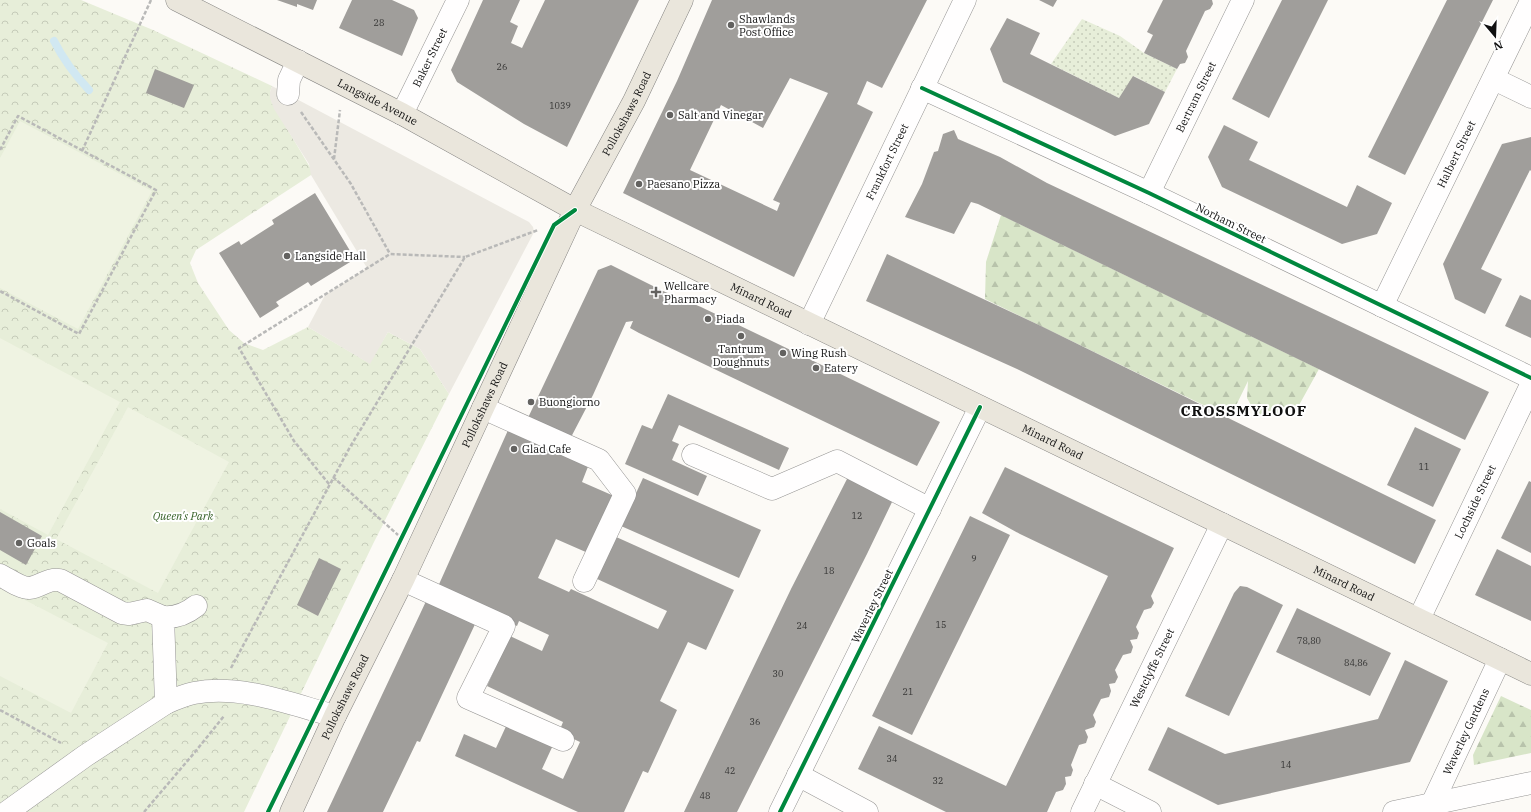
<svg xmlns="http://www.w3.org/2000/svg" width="1531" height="812" font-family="'IBM Plex Serif',serif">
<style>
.forest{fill:url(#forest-firs)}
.park{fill:url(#park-crowns)}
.garden{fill:url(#garden-dots)}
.pitch{fill:#eff3e2}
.plaza{fill:#ece9e2}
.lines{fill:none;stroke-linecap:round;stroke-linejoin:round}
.stream{stroke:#d1e8f2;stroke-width:8}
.building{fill:#a09e9b;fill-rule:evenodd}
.minor-casing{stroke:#969594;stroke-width:23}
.major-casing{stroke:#848381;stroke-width:23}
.path{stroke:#b9b9b8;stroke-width:2.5;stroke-dasharray:4 2;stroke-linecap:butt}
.minor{stroke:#fffefe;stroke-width:22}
.major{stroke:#eae6dc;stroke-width:22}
.cycleway-casing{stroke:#fff;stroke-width:6}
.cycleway{stroke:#00873e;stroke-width:4}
.poi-dot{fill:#636260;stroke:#fff;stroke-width:1.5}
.labels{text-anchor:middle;stroke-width:4;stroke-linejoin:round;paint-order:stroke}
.number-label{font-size:9px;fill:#343433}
.poi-label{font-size:11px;fill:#101010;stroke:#fff;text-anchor:start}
.street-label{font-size:11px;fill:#101010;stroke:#fff}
.park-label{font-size:11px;font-style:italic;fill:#366127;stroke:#fff}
.district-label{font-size:15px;font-weight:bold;letter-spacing:1px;fill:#101010;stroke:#fff}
</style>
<defs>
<pattern id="forest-firs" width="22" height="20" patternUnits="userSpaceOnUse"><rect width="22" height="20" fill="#d8e5c8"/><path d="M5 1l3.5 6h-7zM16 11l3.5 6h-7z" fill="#b8c3ab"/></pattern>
<pattern id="park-crowns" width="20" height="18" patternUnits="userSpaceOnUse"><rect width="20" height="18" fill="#e7eed9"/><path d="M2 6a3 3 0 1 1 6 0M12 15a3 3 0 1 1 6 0" fill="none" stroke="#c5cbb9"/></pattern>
<pattern id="garden-dots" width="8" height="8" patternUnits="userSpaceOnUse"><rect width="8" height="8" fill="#e7eed9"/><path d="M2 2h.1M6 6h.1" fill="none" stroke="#c5cbb9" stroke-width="1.8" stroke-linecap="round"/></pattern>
</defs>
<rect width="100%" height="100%" fill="#fcfaf6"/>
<!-- forest -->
<path class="forest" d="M 1001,215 L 1319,369 L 1298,407 L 1271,415 L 1256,414 L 1247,398 L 1248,381 L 1230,418 L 985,299 L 986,262 Z
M 1501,696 L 1531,710 L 1531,753 L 1474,765 L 1473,755 Z"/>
<!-- park -->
<path class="park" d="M 0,0 L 81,0 L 153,30 L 272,86 L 270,92 L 272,103 L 311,169 L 311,175 L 196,250 L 190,263 L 198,283 L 229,330 L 244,343 L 263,350 L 308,327 L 369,363 L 388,332 L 420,349 L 449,394 L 373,544 L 244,812 L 0,812 Z"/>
<!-- garden -->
<path class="garden" d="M 1082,19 L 1120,36 L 1144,53 L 1177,69 L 1165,92 L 1134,76 L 1119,98 L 1051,64 Z"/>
<!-- pitch -->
<path class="pitch" d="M 20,121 L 152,191 L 78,329 L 0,288 L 0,158 Z
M 0,338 L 120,402 L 48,535 L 0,509 Z
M 128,407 L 229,462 L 158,593 L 56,539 Z
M 0,587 L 108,643 L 71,713 L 0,676 Z"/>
<!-- plaza -->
<path class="plaza" d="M 272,86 L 529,222 L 533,227 L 534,232 L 532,236 L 449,394 L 420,349 L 388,332 L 370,364 L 308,327 L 325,295 L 367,268 L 311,175 L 309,164 L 274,109 L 270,98 L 270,92 Z"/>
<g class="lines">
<!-- stream -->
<path class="stream" d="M 54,41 C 64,61 74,74 89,90"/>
</g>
<!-- building -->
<path class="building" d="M 277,0 L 317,0 L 313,10 L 297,4 L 297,7 Z
M 352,0 L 392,0 L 414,10 L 418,18 L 402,56 L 339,28 Z
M 483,0 L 520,0 L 510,22 L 518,26 L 511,43 L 522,48 L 545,0 L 639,0 L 567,147 L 524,124 L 457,82 L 451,70 Z
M 712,0 L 927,0 L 882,88 L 867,81 L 857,104 L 873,112 L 794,277 L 623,193 L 677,81 ZM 790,78 L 828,93 L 773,200 L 780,203 L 777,211 L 690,170 L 721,105 L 763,128 Z
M 1039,0 L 1057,0 L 1053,7 Z
M 1163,0 L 1212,0 L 1213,4 L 1210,9 L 1205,11 L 1186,51 L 1188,57 L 1185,63 L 1180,64 L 1177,69 L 1144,53 L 1153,35 L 1147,32 Z
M 1282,0 L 1328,0 L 1269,118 L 1232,99 Z
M 1447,0 L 1493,0 L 1405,175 L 1368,157 Z
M 1007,18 L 1040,33 L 1030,54 L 1119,98 L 1133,76 L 1165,92 L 1149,124 L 1115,136 L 1003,82 L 990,49 Z
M 155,69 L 194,85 L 184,108 L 146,93 Z
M 1224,125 L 1258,142 L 1249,160 L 1347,207 L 1357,185 L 1392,203 L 1377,234 L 1342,244 L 1222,187 L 1208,157 Z
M 954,130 L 958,139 L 1000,157 L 1047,183 L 1489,392 L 1465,440 L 978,204 L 971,202 L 954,234 L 905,217 L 922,184 L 934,152 L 938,151 L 943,134 Z
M 1531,137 L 1531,171 L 1530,170 L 1481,269 L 1502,279 L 1485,314 L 1455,299 L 1443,264 L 1502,144 Z
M 315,193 L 355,259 L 311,286 L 308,282 L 276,302 L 279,306 L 260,318 L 219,253 L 239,241 L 241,245 L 274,224 L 272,220 Z
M 887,254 L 1041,326 L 1436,520 L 1415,564 L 1017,369 L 866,301 Z
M 611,265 L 663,291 L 701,307 L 940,422 L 917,466 L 639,333 L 630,328 L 633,321 L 626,322 L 593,395 L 569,441 L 526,422 L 598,270 Z
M 1520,295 L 1531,300 L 1531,338 L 1505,326 Z
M 668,394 L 789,448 L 779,470 L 679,425 L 672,441 L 679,444 L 672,460 L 707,476 L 698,496 L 625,464 L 642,425 L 652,429 Z
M 1415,427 L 1461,449 L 1433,507 L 1387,485 Z
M 509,428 L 589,464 L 582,482 L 614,496 L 588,553 L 556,539 L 538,578 L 569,592 L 571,589 L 658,629 L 667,611 L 595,578 L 614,536 L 734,590 L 706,650 L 688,642 L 660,701 L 677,710 L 648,773 L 643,771 L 624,812 L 578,812 L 455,756 L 464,734 L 496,748 L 508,722 L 554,743 L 542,769 L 563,779 L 580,742 L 559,732 L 563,722 L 487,686 L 510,636 L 542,651 L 549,635 L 519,621 L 517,626 L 436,591 Z
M 1005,467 L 1174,548 L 1151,596 L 1154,603 L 1151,608 L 1144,610 L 1136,627 L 1139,633 L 1137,639 L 1130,640 L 1133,647 L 1131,653 L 1123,655 L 1115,670 L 1118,677 L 1115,683 L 1109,684 L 1111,691 L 1109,697 L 1101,699 L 1093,715 L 1096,722 L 1094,727 L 1085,730 L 1088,737 L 1086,743 L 1079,745 L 1071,765 L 1073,770 L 1071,776 L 1065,777 L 1066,784 L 1063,790 L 1056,792 L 1047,812 L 946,812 L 858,769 L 879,726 L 1006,786 L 1108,576 L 1020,534 L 982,513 Z
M 848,477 L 893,500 L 867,554 L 737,812 L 684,812 L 791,589 Z
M 643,478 L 761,530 L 739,578 L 621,526 Z
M 1529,481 L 1531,482 L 1531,553 L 1501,538 Z
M 0,512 L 42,536 L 26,565 L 0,550 Z
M 970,516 L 1010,535 L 912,735 L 872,716 Z
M 1497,549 L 1531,566 L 1531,621 L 1475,595 Z
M 319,558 L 341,569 L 318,616 L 297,605 Z
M 1240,586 L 1247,587 L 1283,605 L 1229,716 L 1185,696 L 1234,593 Z
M 428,597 L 477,620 L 420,742 L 417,741 L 383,812 L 327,812 Z
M 1297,608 L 1391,653 L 1370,696 L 1276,652 Z
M 1405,660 L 1448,681 L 1410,762 L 1218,805 L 1148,770 L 1168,727 L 1225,754 L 1378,719 Z"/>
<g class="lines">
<defs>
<g id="minor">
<path d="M 1494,79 L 1531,97"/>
<path d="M 922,88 L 1149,193 L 1531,378"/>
<path d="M 288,94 L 289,80 L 298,61"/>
<path id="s1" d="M 402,114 L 458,0"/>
<path id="s2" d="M 1149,193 L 1243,0"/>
<path id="s3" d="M 1382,306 L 1531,1"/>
<path id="s4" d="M 809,324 L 965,0"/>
<path d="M 483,408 L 599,460 L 625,494 L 584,581"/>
<path d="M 693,455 L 772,489 L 837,461 L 930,509"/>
<path d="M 0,575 C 8,579 20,588 29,588 C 41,587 47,578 60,580 L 122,613 L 129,614 L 147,610 L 163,617"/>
<path d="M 403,580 L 504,626 L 468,698 L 563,740"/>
<path id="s5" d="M 1419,619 L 1531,385"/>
<path d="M 166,703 L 163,617 C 175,618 186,614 196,606"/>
<path d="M 798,775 L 867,812"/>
<path d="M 1095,784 L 1150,812"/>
<path id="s6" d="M 1432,804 L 1500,659"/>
<path d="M 7,812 L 85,756 L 166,703 C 175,699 184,695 194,693 C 241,684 290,704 335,716"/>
<path d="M 780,812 L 980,407"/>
<path id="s7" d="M 1082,812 L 1222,524"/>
<path d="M 1394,812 L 1531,783"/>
</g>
<g id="major">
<path id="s8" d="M 177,0 L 402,114 L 575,210 L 1531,674"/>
<path id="s9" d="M 291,812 L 335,716 L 403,580 L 575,210 L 634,101 L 682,0"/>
</g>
</defs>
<!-- minor casing -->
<use href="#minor" class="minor-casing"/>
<!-- major casing -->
<use href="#major" class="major-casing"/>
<!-- path -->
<path class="path" d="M 301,112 L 351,184 L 390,254
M 0,150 L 18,116 L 156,190 L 79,334 L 0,291
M 82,151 L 151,0
M 334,159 L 340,110
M 333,477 L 398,535
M 329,484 L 294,441 L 239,348 L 390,254 L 465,257
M 231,668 L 350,447 L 465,257 L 538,230
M 0,710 L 61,743
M 144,812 L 195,752 L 224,716"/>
<!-- minor -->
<use href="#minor" class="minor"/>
<!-- major -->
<use href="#major" class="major"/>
<defs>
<path id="cycleway" d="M 922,88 L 1149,193 L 1531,378
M 268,812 L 554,225 L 575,210
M 780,812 L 980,407"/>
</defs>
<!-- cycleway casing -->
<use href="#cycleway" class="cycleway-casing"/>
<!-- cycleway -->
<use href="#cycleway" class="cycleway"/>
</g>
<!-- markers -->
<g class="poi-dot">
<circle cx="731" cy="25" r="4"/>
<circle cx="670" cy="115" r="4"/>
<circle cx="639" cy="184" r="4"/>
<circle cx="287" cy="256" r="4"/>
<path d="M654 286h4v4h4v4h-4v4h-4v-4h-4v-4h4z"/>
<circle cx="708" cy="319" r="4"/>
<circle cx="741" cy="336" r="4"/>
<circle cx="783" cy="353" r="4"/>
<circle cx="816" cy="368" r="4"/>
<circle cx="531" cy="402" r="4"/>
<circle cx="514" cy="449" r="4"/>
<circle cx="19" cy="543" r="4"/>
</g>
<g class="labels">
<!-- number labels -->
<g class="number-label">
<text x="379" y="26">28</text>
<text x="502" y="70">26</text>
<text x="560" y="109">1039</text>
<text x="1424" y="470">11</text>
<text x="857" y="519">12</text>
<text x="974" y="562">9</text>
<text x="829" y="574">18</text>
<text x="941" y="628">15</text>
<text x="802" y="629">24</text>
<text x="1309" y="644">78,80</text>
<text x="1356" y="666">84,86</text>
<text x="778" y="677">30</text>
<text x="908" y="695">21</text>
<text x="755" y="725">36</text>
<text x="892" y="762">34</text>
<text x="1286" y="768">14</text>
<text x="730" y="774">42</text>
<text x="938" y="784">32</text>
<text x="705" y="799">48</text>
</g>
<!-- poi labels -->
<g class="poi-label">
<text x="739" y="23">Shawlands<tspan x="739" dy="13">Post Office</tspan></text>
<text x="678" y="119">Salt and Vinegar</text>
<text x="647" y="188">Paesano Pizza</text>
<text x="295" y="260">Langside Hall</text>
<text x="664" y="290">Wellcare<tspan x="664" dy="13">Pharmacy</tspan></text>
<text x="716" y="323">Piada</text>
<text x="741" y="353" text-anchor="middle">Tantrum<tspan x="741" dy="13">Doughnuts</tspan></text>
<text x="791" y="357">Wing Rush</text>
<text x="824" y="372">Eatery</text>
<text x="539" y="406">Buongiorno</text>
<text x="522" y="453">Glad Cafe</text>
<text x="27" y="547">Goals</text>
</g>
<!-- street labels -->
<g class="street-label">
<text dy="4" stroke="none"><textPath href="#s1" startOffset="63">Baker Street</textPath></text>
<text dy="4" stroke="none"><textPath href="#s2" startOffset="107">Bertram Street</textPath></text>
<text dy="4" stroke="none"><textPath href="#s8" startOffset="225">Langside Avenue</textPath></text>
<text dy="4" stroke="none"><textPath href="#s9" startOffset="775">Pollokshaws Road</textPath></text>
<text dy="4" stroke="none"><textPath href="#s3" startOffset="169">Halbert Street</textPath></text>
<text dy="4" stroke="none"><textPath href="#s4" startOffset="180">Frankfort Street</textPath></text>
<text transform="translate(1231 223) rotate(26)" y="4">Norham Street</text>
<text dy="4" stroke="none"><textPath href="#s8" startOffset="657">Minard Road</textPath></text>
<text dy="4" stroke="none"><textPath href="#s9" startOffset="451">Pollokshaws Road</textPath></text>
<text dy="4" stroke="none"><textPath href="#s8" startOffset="981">Minard Road</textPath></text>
<text dy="4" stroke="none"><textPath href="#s5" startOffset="130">Lochside Street</textPath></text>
<text dy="4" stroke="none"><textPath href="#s8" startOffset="1305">Minard Road</textPath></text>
<text transform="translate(872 606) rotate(-64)" y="4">Waverley Street</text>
<text dy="4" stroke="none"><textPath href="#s7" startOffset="160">Westclyffe Street</textPath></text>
<text dy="4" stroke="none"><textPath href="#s9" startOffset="127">Pollokshaws Road</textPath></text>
<text dy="4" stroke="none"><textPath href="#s6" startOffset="80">Waverley Gardens</textPath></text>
</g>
<!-- park labels -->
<g class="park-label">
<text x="183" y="520">Queen's Park</text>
</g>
<!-- district labels -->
<g class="district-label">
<text x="1244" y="416">CROSSMYLOOF</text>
</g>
</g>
<!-- north arrow -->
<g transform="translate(1495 36) rotate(161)" stroke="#ffffff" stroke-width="3" paint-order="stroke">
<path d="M0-3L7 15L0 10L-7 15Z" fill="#101010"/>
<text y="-6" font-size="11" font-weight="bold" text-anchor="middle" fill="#101010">N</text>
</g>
</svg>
